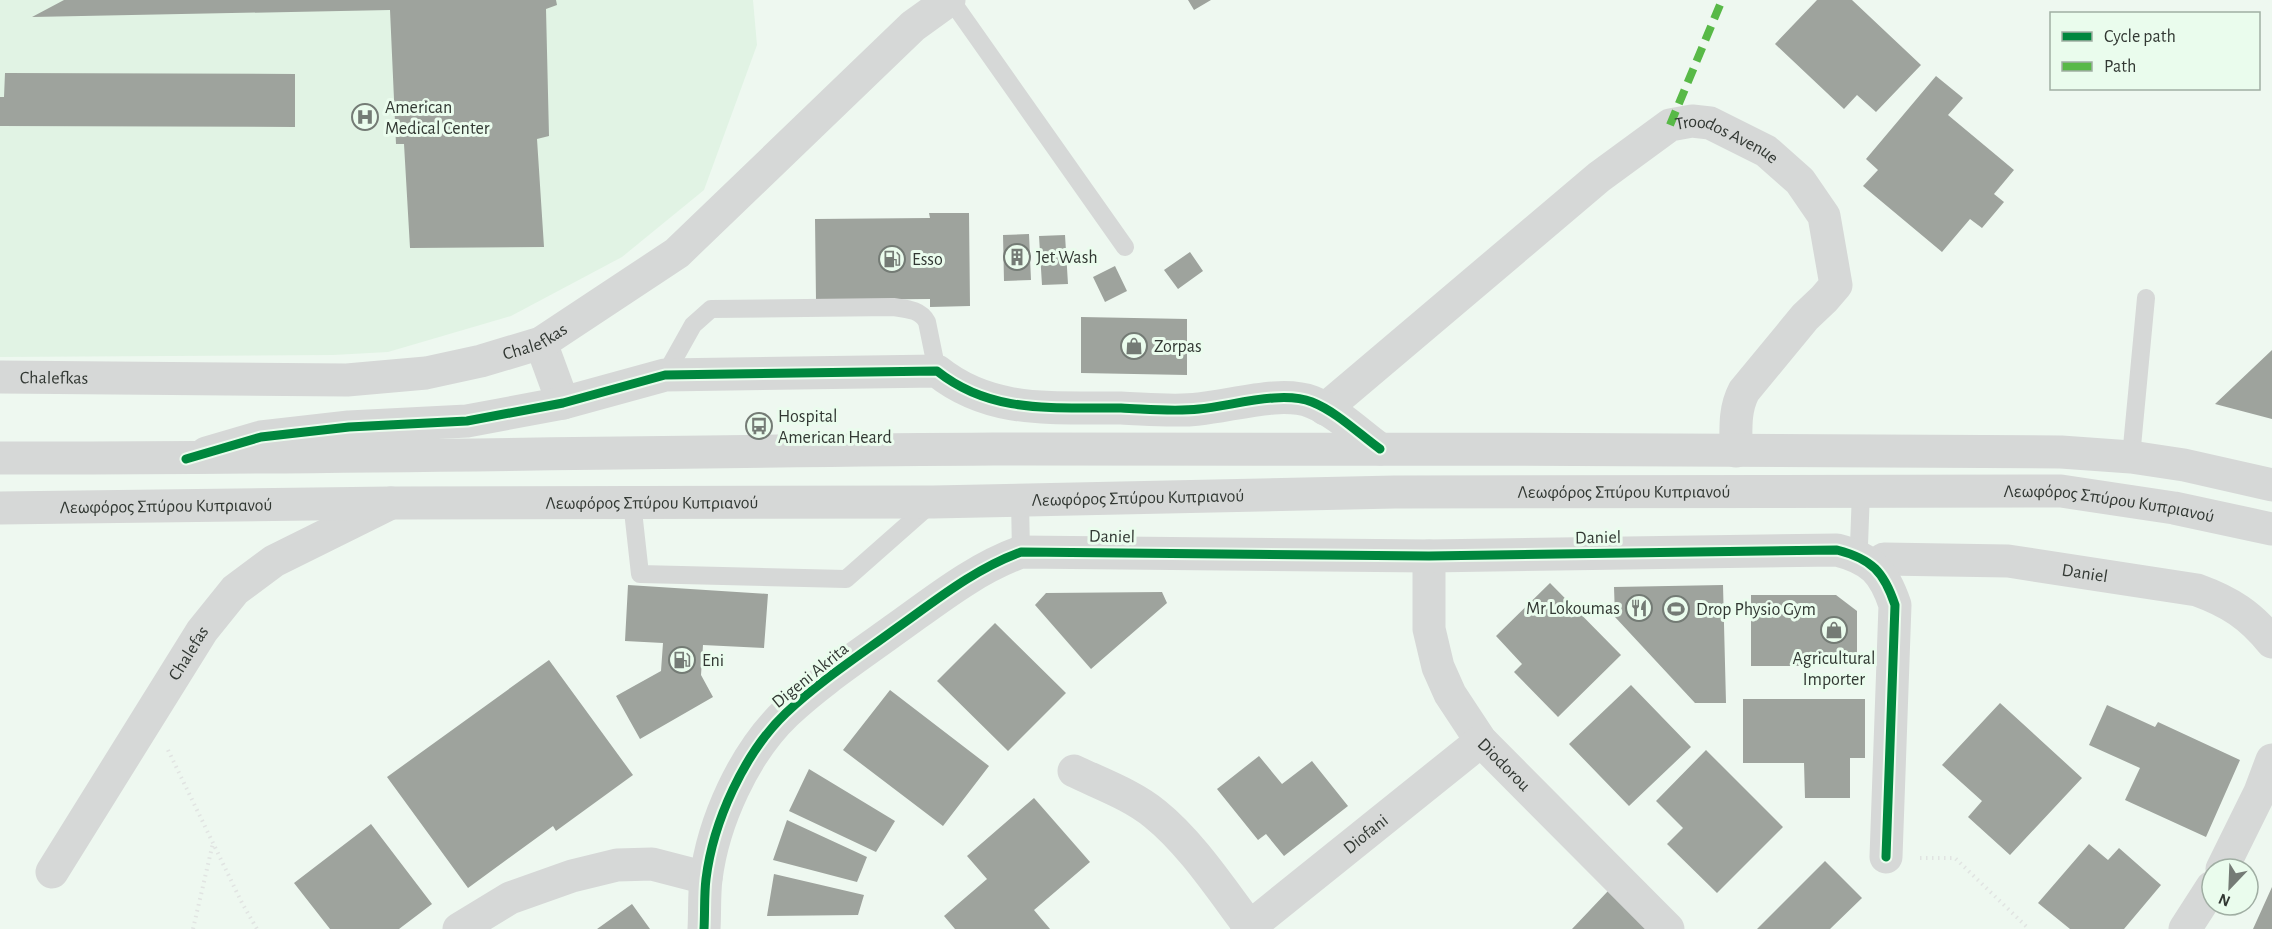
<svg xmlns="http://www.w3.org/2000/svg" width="2272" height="929" font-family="'Alegreya Sans',sans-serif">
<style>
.built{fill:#e1f3e4}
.building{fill:#9ea39d}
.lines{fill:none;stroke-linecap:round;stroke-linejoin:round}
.path{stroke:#e1e4e2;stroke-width:4;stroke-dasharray:1.5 4.5;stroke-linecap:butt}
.service{stroke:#d6d8d7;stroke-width:18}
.minor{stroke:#d6d8d7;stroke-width:33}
.primary{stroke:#d6d8d7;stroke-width:33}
.quiet{stroke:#58b947;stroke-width:8;stroke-dasharray:15 8;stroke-linecap:butt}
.cycleway-casing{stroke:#eafced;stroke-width:13}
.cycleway{stroke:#00873e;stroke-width:9}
.labels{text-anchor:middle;stroke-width:6;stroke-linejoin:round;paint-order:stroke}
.poi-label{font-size:18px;fill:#323833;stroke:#eafced;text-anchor:start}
.street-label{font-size:18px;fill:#323833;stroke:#eafced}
</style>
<rect width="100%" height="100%" fill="#eef8f0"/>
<!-- built -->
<path class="built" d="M 0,0 L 753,0 L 757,45 L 704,190 L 622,257 L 511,316 L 388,352 L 333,355 L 0,357 Z"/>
<!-- building -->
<path class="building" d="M 64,0 L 556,0 L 557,5 L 546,9 L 549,136 L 537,139 L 544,247 L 410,248 L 404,144 L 396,144 L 390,10 L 32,17 Z
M 1188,0 L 1211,0 L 1194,10 Z
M 1817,0 L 1852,0 L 1921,65 L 1876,112 L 1857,95 L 1844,109 L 1775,44 Z
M 5,73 L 295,74 L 295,127 L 0,126 L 0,97 L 4,97 Z
M 1936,76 L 1963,98 L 1948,115 L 2014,170 L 1994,194 L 2004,202 L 1982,228 L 1970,219 L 1942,252 L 1863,186 L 1878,170 L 1866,159 Z
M 929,213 L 969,213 L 970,306 L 930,307 L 930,299 L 816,300 L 815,219 L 930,218 Z
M 1029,234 L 1031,280 L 1004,281 L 1003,235 Z
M 1065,235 L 1068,284 L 1042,285 L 1039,236 Z
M 1190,252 L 1203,271 L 1178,289 L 1164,270 Z
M 1115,266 L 1127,291 L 1105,302 L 1093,277 Z
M 1081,317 L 1187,319 L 1187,375 L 1081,373 Z
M 2272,350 L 2272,419 L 2215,404 Z
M 1550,583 L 1621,655 L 1558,717 L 1514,672 L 1522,664 L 1496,636 Z
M 628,585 L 768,594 L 764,648 L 703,645 L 701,675 L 713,697 L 640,739 L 616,696 L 661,671 L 663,643 L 625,641 Z
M 1723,585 L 1726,703 L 1695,703 L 1615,617 L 1614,587 Z
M 1162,592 L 1167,603 L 1091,669 L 1035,605 L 1046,593 Z
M 1751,595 L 1836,595 L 1857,611 L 1857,666 L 1751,666 Z
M 995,623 L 1066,693 L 1008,751 L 937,681 Z
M 549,660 L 633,775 L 556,831 L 553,826 L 468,888 L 387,777 Z
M 1631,685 L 1691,747 L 1629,806 L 1569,744 Z
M 890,690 L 989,766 L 943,826 L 843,750 Z
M 1743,699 L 1865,699 L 1865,758 L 1850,758 L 1850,798 L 1805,798 L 1804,763 L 1743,763 Z
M 2000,703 L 2082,778 L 2010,855 L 1968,817 L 1982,801 L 1942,765 Z
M 2107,705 L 2155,727 L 2158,722 L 2240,760 L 2206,837 L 2125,800 L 2140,768 L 2089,745 Z
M 1706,750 L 1783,827 L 1717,893 L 1667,844 L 1683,828 L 1656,801 Z
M 1259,756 L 1282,784 L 1312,761 L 1348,806 L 1284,856 L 1266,834 L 1258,840 L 1217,789 Z
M 809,769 L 895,821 L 876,852 L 789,811 Z
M 1034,798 L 1090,862 L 1034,910 L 1050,929 L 955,929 L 944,916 L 987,879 L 967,856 Z
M 787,820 L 867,857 L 857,882 L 773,860 Z
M 371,824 L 432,904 L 399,929 L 330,929 L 294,883 Z
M 2089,844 L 2108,860 L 2119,848 L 2161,885 L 2124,929 L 2070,929 L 2038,903 Z
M 1825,861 L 1862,898 L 1830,929 L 1757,929 Z
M 774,874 L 864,895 L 858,915 L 767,916 Z
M 2272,887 L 2272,929 L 2253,929 Z
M 1608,891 L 1648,929 L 1572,929 Z
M 632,904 L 650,929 L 597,929 Z"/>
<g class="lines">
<!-- path -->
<path class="path" d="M 168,750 L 242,903 L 257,929
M 1920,858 L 1955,858 L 2029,929
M 193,929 L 213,843"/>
<!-- service -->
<path class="service" d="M 951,0 L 1125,247
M 665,375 L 693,325 L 711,309 L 893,307 C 906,309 920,309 927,322 L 937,371
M 2131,457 L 2146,298
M 1020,500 L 1021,552
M 632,502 L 640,574 L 846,579 L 931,504
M 1856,555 L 1859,545 L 1861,491"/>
<!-- minor -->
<g class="minor">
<path d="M 541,343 L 563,403"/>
<path id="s1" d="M 0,377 L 347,380 L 426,373 L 481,361 L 541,343 L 677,253 L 913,26 L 949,0"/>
<path id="s2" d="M 1325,409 L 1599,177 L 1670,125 L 1692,121 L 1710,123 L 1766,151 L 1800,181 L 1824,216 L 1836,285 L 1824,299 L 1805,317 L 1744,391 C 1734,410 1736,430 1736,451"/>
<path d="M 206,453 L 261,437 L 349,427 L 467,421 L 563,403 L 665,375 L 937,371 C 992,415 1055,407 1121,408 C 1147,409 1174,412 1199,409 C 1232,406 1281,390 1312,402 C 1337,412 1359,434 1380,449"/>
<path id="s3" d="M 1429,556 L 1429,629 L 1438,667 L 1450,694 L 1481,741 L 1668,929"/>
<path id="s4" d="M 1874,566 L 1884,559 L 2008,561 L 2197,590 C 2230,602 2250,615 2272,642"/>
<path d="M 1074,771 C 1101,784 1132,795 1155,814 C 1191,843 1221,889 1249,926"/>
<path d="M 2222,869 L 2260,792 L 2272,760"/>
<path id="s5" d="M 52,872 L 202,631 L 235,590 L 274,561 L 391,503"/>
<path d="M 459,929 L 510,898 L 572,876 L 617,865 L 652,864 L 706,878"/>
<path d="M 704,929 C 705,912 704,895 706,879 C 713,822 744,753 786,713 C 819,682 857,657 894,630 C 935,601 974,569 1021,552 L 1429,556 L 1837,550 C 1872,559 1884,572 1895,605 L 1886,857"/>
<path id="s6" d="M 1247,929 L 1481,741"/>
<path d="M 2185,929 L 2212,887"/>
</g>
<!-- primary -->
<g class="primary">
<path d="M 0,458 C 331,459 663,451 994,449 C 1350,447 1705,451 2061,452 L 2131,457 L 2184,465 L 2272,485"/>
<path id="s7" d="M 0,508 L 391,503 L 933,502 L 1395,492 L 2061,491 L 2174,508 L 2272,529"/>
</g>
<!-- quiet -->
<path class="quiet" d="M 1670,125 L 1722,0"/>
<defs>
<path id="cycleway" d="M 186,459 L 261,437 L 349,427 L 467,421 L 563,403 L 665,375 L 937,371 C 992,415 1055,407 1121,408 C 1147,409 1174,412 1199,409 C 1232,406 1281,390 1312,402 C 1337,412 1359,434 1380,449
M 704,929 C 705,912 704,895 706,879 C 713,822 744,753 786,713 C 819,682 857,657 894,630 C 935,601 974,569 1021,552 L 1429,556 L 1837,550 C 1872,559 1884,572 1895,605 L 1886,857"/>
</defs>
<!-- cycleway casing -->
<use href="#cycleway" class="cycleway-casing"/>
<!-- cycleway -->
<use href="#cycleway" class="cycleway"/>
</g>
<!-- icons -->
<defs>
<symbol id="hospital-ring" viewBox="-11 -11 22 22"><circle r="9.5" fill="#eafced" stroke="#747b75" stroke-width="1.5"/><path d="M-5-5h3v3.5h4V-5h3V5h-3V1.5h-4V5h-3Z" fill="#747b75"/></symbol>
<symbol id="building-ring" viewBox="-11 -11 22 22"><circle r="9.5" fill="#eafced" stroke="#747b75" stroke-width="1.5"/><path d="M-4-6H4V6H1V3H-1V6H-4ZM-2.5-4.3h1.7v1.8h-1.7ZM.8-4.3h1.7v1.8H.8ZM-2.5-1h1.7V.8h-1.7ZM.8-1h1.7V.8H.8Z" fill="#747b75"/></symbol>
<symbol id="fuel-ring" viewBox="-11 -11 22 22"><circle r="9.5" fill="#eafced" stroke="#747b75" stroke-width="1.5"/><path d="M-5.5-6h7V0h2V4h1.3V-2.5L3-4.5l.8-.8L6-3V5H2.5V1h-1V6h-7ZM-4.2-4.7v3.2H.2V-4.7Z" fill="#747b75"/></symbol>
<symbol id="shop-ring" viewBox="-11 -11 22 22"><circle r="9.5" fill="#eafced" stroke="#747b75" stroke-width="1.5"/><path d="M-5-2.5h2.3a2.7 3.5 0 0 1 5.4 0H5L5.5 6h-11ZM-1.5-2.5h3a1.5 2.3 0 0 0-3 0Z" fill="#747b75"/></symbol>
<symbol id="bus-ring" viewBox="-11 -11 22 22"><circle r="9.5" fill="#eafced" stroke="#747b75" stroke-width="1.5"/><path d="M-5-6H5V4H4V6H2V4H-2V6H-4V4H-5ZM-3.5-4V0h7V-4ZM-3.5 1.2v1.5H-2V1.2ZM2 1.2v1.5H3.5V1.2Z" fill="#747b75"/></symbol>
<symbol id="restaurant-ring" viewBox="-11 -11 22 22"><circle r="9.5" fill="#eafced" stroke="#747b75" stroke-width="1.5"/><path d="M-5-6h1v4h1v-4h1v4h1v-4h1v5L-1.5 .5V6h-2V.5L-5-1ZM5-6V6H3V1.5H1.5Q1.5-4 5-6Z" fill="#747b75"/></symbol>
<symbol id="stadium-ring" viewBox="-11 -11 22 22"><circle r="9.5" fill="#eafced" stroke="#747b75" stroke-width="1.5"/><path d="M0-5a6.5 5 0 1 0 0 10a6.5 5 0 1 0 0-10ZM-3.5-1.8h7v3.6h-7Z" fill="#747b75"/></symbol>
</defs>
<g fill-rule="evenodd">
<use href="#hospital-ring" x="350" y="102" width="30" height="30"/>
<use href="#building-ring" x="1002" y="242" width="30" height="30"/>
<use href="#fuel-ring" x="877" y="244" width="30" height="30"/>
<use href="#shop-ring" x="1119" y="331" width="30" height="30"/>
<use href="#bus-ring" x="744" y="411" width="30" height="30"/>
<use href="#restaurant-ring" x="1624" y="593" width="30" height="30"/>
<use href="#stadium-ring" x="1661" y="594" width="30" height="30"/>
<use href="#shop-ring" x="1819" y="615" width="30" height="30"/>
<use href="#fuel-ring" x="667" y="645" width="30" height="30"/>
</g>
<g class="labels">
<!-- poi labels -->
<g class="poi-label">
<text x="385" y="113">American<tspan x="385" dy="21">Medical Center</tspan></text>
<text x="1036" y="263">Jet Wash</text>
<text x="912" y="265">Esso</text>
<text x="1154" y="352">Zorpas</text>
<text x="778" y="422">Hospital<tspan x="778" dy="21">American Heard</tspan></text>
<text x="1620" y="614" text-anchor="end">Mr Lokoumas</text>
<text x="1696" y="615">Drop Physio Gym</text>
<text x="1834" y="664" text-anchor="middle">Agricultural<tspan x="1834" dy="21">Importer</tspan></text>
<text x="702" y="666">Eni</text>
</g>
<!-- street labels -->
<g class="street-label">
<text dy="6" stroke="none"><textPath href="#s2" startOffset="508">Troodos Avenue</textPath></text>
<text dy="6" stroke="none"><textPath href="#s1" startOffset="540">Chalefkas</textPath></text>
<text dy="6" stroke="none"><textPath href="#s1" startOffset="54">Chalefkas</textPath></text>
<text dy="6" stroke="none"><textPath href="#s7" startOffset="1624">Λεωφόρος Σπύρου Κυπριανού</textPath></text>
<text dy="6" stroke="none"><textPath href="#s7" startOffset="1138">Λεωφόρος Σπύρου Κυπριανού</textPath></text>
<text dy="6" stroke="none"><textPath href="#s7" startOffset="652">Λεωφόρος Σπύρου Κυπριανού</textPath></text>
<text dy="6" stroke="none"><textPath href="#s7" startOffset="2110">Λεωφόρος Σπύρου Κυπριανού</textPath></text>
<text dy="6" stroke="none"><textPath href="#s7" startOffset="166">Λεωφόρος Σπύρου Κυπριανού</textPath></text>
<text transform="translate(1112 536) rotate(1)" y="6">Daniel</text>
<text transform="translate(1598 537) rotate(-1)" y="6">Daniel</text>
<text dy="6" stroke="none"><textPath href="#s4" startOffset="214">Daniel</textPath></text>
<text dy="6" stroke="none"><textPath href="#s5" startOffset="258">Chalefas</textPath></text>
<text transform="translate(810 675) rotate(-39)" y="6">Digeni Akrita</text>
<text dy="6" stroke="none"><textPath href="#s3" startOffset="231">Diodorou</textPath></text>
<text dy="6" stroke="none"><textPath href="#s6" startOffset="152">Diofani</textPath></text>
</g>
</g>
<!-- legend -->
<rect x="2050" y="12" width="210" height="78" fill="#eafced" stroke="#a0aea3" stroke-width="1.5"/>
<rect x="2062" y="32" width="30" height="9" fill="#00873e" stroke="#a0aea3" stroke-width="1.5"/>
<text x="2104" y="42" font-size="18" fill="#323833">Cycle path</text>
<rect x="2062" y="62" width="30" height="9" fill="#58b947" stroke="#a0aea3" stroke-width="1.5"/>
<text x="2104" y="72" font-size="18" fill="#323833">Path</text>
<!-- north arrow -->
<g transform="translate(2230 887) rotate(203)"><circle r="28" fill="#eafced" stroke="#a0aea3" stroke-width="1.5"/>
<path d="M0-4.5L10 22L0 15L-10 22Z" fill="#747b75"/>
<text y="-9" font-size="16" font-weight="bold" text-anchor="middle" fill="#323833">N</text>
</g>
</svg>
